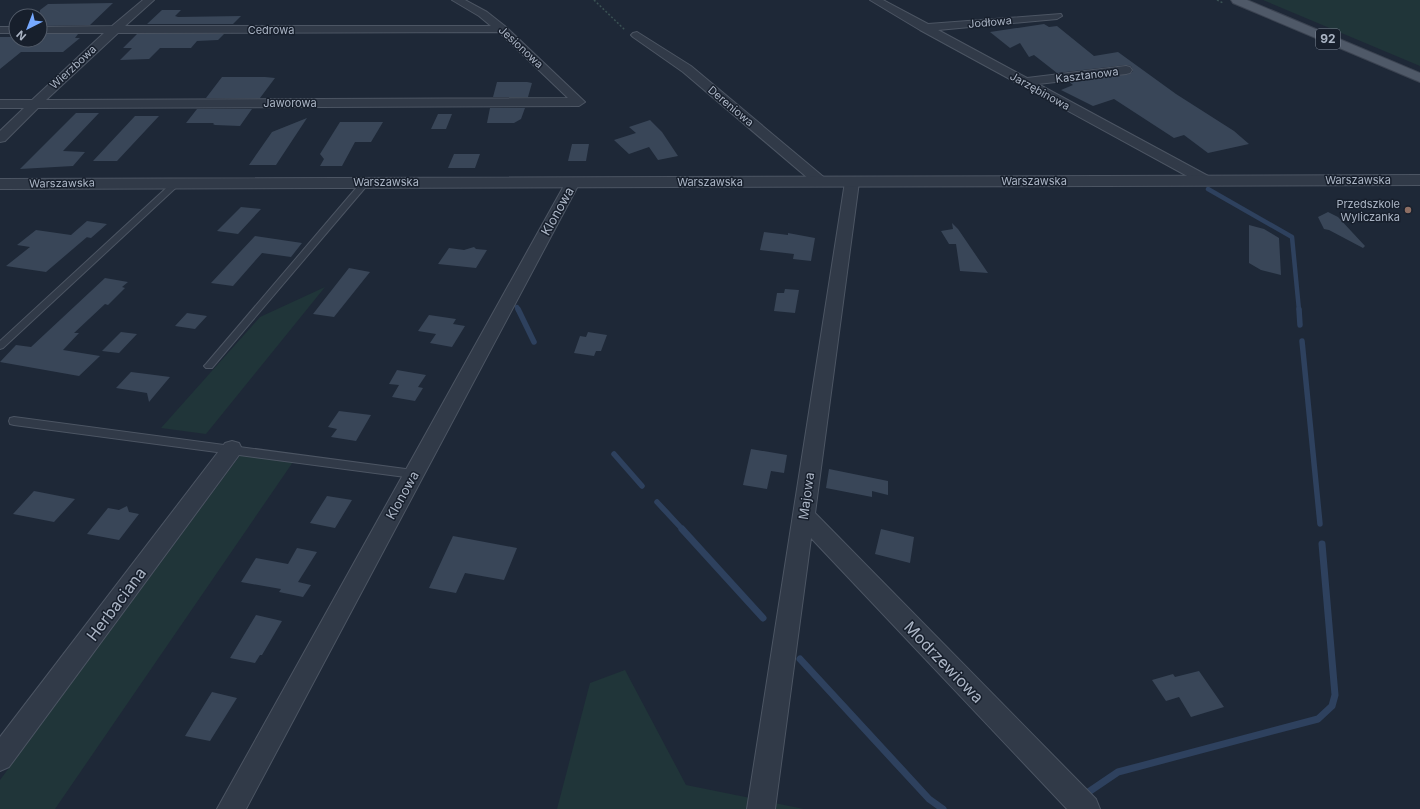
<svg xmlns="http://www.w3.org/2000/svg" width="1420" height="809" font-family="Inter,sans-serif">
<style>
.green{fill:#203539}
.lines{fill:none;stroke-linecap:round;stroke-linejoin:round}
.stream-far2{stroke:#2e415e;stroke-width:4.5}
.stream-far1{stroke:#2e415e;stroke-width:5.5}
.stream{stroke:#2e415e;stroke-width:7}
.building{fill:#394658}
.service-casing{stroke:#4c5563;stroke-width:2}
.minor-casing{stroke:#4c5563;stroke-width:2}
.tertiary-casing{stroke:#4c5563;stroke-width:2}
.primary-casing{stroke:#3b4351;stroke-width:2}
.path{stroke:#3a5153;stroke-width:1.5;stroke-dasharray:2 2;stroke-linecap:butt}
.service{fill:#313a48;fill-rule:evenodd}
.minor{fill:#313a48;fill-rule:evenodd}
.tertiary{fill:#313a48;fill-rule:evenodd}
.primary{fill:#4f5968;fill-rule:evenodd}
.education-dot{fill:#8d6e63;stroke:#171f2c;stroke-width:1.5}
.labels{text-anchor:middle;stroke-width:3;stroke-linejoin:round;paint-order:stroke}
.far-street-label{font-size:11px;fill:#abb5c5;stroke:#171f2c}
.far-poi-label{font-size:11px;fill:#abb5c5;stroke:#171f2c;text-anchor:end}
.shield{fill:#171f2c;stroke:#7f8897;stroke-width:1}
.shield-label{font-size:12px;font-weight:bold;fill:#abb5c5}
.street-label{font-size:13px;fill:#abb5c5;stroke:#171f2c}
.near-street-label{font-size:16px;fill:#abb5c5;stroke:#171f2c}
</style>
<rect width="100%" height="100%" fill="#1e2837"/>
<!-- green -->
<path class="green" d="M 1263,0 L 1420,0 L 1420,66 Z
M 325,287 L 206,434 L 161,428 L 260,317 Z
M 241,454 L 293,462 L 55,809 L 0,809 L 0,780 Z
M 625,670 L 686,785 L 804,809 L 557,809 L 590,683 Z"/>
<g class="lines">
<!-- stream-far2 -->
<path class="stream-far2" d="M 1208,189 L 1292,237 L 1299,310
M 517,307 L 518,310"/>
<!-- stream-far1 -->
<path class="stream-far1" d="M 518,309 L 534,342
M 1299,309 L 1300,325
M 1302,341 L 1320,524
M 614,454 L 642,486
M 657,502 L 683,530"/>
<!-- stream -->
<path class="stream" d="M 682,529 L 763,618
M 800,659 L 929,799 L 943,809
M 1087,793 L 1118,772 L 1318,719 L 1332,706 L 1335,695 L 1322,544"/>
</g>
<!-- building -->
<path class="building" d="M 113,3 L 90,25 L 40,26 L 40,10 L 48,4 Z
M 162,10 L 181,10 L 175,16 L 178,17 L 241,16 L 233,24 L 147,24 Z
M 1044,24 L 1049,27 L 1057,26 L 1094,56 L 1118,52 L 1176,94 L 1234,131 L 1249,144 L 1208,153 L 1184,135 L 1174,138 L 1114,99 L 1093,106 L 1061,90 L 1073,85 L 1069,82 L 1130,74 L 1133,71 L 1131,66 L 1126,65 L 1057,73 L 1034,55 L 1029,57 L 1020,43 L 1010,48 L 990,32 Z
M 40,34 L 78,34 L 75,38 L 80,38 L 63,52 L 21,52 L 0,69 L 0,37 L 16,37 L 16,40 L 40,40 Z
M 137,34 L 224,34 L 218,40 L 197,41 L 191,48 L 160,48 L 149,59 L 120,60 L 132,48 L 123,48 Z
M 222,77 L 265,77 L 275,78 L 260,98 L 206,98 Z
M 497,82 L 527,82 L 532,83 L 528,97 L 493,97 Z
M 490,108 L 525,108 L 521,119 L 514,123 L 487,123 Z
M 197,109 L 252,109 L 240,126 L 215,125 L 213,124 L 214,123 L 186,123 Z
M 76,113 L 99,113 L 63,151 L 85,152 L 73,166 L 20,169 Z
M 438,114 L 452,114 L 446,129 L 431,129 Z
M 135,116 L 159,116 L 117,161 L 93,161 Z
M 307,118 L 276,165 L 249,165 L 272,132 Z
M 650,120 L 662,132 L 678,156 L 658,160 L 649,147 L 629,154 L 614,140 L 636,133 L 629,127 Z
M 340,122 L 383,122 L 371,142 L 355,142 L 342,166 L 320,166 L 324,159 L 320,154 Z
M 572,144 L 589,144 L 586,161 L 568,161 Z
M 454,154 L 480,154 L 475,168 L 448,168 Z
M 241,207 L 261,209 L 238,234 L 217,231 Z
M 1328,212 L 1338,217 L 1365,246 L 1363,248 L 1329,230 L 1324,229 L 1318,217 Z
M 87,221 L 107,224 L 91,238 L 81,236 L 87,237 L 46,272 L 6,266 L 30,247 L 17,245 L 36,230 L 71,235 Z
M 952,223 L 958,229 L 988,273 L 960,271 L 956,244 L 949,244 L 941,231 L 953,229 Z
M 1249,225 L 1264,229 L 1279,238 L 1281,275 L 1261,270 L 1249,263 Z
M 764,232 L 788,235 L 788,233 L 815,238 L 811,261 L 793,259 L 794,254 L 760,250 Z
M 255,236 L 302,243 L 291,257 L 262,253 L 233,286 L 211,283 Z
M 474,247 L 476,249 L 487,250 L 476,268 L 438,264 L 449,248 L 464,250 Z
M 349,268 L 370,272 L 334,317 L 313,314 Z
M 105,278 L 128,282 L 122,287 L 125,288 L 108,305 L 105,304 L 74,333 L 79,333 L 63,350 L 100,356 L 79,376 L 0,362 L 16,345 L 31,347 Z
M 785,289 L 799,290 L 795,313 L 774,311 L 777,293 L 784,293 Z
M 187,313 L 207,316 L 195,329 L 175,326 Z
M 429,315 L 456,319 L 453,324 L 465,326 L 452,347 L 430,343 L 436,334 L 418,331 Z
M 121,332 L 137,334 L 119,353 L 102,351 Z
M 588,332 L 607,335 L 601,351 L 596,351 L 594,356 L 574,353 L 580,336 L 586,337 Z
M 397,370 L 426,375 L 418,387 L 423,388 L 415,401 L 392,397 L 399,385 L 389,384 Z
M 131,372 L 147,374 L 170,377 L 149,402 L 147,393 L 116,388 Z
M 339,411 L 371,415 L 356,441 L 331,437 L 337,429 L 328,427 Z
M 751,449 L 787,455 L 784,473 L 771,471 L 767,489 L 743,485 Z
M 829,469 L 888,481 L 888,495 L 872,491 L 872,497 L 826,488 Z
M 34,491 L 75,499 L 54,522 L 13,514 Z
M 327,496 L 352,500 L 335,528 L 310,523 Z
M 127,506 L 129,512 L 139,514 L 119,540 L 87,534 L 108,508 L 119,510 Z
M 881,529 L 914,537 L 910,563 L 875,554 Z
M 453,536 L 517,548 L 504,580 L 465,573 L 456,593 L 429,588 Z
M 297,548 L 317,552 L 298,582 L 311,585 L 303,597 L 279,592 L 281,589 L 241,582 L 256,558 L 288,564 Z
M 256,615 L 282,621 L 262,655 L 260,655 L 255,663 L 230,658 Z
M 1199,671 L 1224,707 L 1191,717 L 1179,697 L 1166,701 L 1152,680 L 1173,674 L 1175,677 Z
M 212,692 L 237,698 L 210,741 L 185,736 Z"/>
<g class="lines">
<defs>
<path id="service" d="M 175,180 L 181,180 L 182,182 L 3,348 L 0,349 L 0,341 Z
M 363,180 L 369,180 L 370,182 L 212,368 L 206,368 L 204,366 L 206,364 Z
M 14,417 L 413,470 L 417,471 L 418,474 L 417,477 L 413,478 L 14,425 L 10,424 L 9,421 L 10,418 Z"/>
<path id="minor" d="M 143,0 L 154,0 L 125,26 L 491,26 L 479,16 L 452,0 L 465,0 L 487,12 L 506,27 L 585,102 L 579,106 L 38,108 L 5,141 L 0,142 L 0,131 L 24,108 L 0,108 L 0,100 L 32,100 L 104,33 L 40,33 L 40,27 L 112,26 ZM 499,32 L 568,98 L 46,100 L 118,33 Z
M 870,0 L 883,0 L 928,24 L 1061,14 L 1062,16 L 1057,19 L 938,30 L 1027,78 L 1126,66 L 1130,67 L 1132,70 L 1130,73 L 1126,74 L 1038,84 L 1210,177 L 1212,180 L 1210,183 L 1200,183 L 920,30 Z
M 0,27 L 16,27 L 16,33 L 0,33 Z
M 637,32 L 691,66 L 826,179 L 828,182 L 826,185 L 816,185 L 683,72 L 633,37 L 631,35 L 633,33 Z
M 573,178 L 578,179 L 580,182 L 246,809 L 217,809 L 566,182 L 568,179 Z
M 852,178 L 857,179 L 859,182 L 815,513 L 1096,799 L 1100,809 L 1067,809 L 811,538 L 775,809 L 747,809 L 845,182 L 847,179 Z
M 232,441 L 239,443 L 242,449 L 239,455 L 9,767 L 0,771 L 0,737 L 225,443 Z"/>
<path id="tertiary" d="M 1420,175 L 1420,185 L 0,189 L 0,179 Z"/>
<path id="primary" d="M 1231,0 L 1247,0 L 1420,73 L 1420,82 L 1233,3 Z"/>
</defs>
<!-- service casing -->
<use href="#service" class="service-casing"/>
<!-- minor casing -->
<use href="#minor" class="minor-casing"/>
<!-- tertiary casing -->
<use href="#tertiary" class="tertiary-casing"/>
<!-- primary casing -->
<use href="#primary" class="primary-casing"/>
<!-- path -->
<path class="path" d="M 594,0 L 625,30
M 1217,0 L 1223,3"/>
<!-- service -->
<use href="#service" class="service"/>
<!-- minor -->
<use href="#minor" class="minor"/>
<!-- tertiary -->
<use href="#tertiary" class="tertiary"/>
<!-- primary -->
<use href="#primary" class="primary"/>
</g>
<!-- markers -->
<circle class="education-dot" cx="1408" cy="210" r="4"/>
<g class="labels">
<!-- far-street labels -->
<g class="far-street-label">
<text transform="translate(990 22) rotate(-5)" y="4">Jodłowa</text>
<text x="271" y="34">Cedrowa</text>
<text transform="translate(521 47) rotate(43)" y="4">Jesionowa</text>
<text transform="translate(73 67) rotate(-43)" y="4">Wierzbowa</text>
<text transform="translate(1087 75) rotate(-7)" y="4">Kasztanowa</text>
<text transform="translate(1040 91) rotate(29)" y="4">Jarzębinowa</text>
<text x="290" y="107">Jaworowa</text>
<text transform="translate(731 106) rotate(40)" y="4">Dereniowa</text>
<text x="1358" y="184">Warszawska</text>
<text x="1034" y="185">Warszawska</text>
<text x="386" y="186">Warszawska</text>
<text x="710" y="186">Warszawska</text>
<text transform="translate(62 183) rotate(-1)" y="4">Warszawska</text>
</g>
<!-- far-poi labels -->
<g class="far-poi-label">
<text x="1400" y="208">Przedszkole<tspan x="1400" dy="13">Wyliczanka</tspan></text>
</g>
<!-- shield labels -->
<rect class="shield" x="1316" y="29" width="24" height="20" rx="3"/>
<g class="shield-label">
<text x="1328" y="43">92</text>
</g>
<!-- street labels -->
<g class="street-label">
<text transform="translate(557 211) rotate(-61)" y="5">Klonowa</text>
<text transform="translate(402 495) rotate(-61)" y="5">Klonowa</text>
<text transform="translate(806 496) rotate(-82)" y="5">Majowa</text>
</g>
<!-- near-street labels -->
<g class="near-street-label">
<text transform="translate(116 604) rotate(-53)" y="6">Herbaciana</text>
<text transform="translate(944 662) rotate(46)" y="6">Modrzewiowa</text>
</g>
</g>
<!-- north arrow -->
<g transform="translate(28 28) rotate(222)"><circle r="19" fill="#171f2c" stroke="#525b69"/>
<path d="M0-3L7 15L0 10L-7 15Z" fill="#76a9ff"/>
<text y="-6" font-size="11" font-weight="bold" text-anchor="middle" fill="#abb5c5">N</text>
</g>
</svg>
